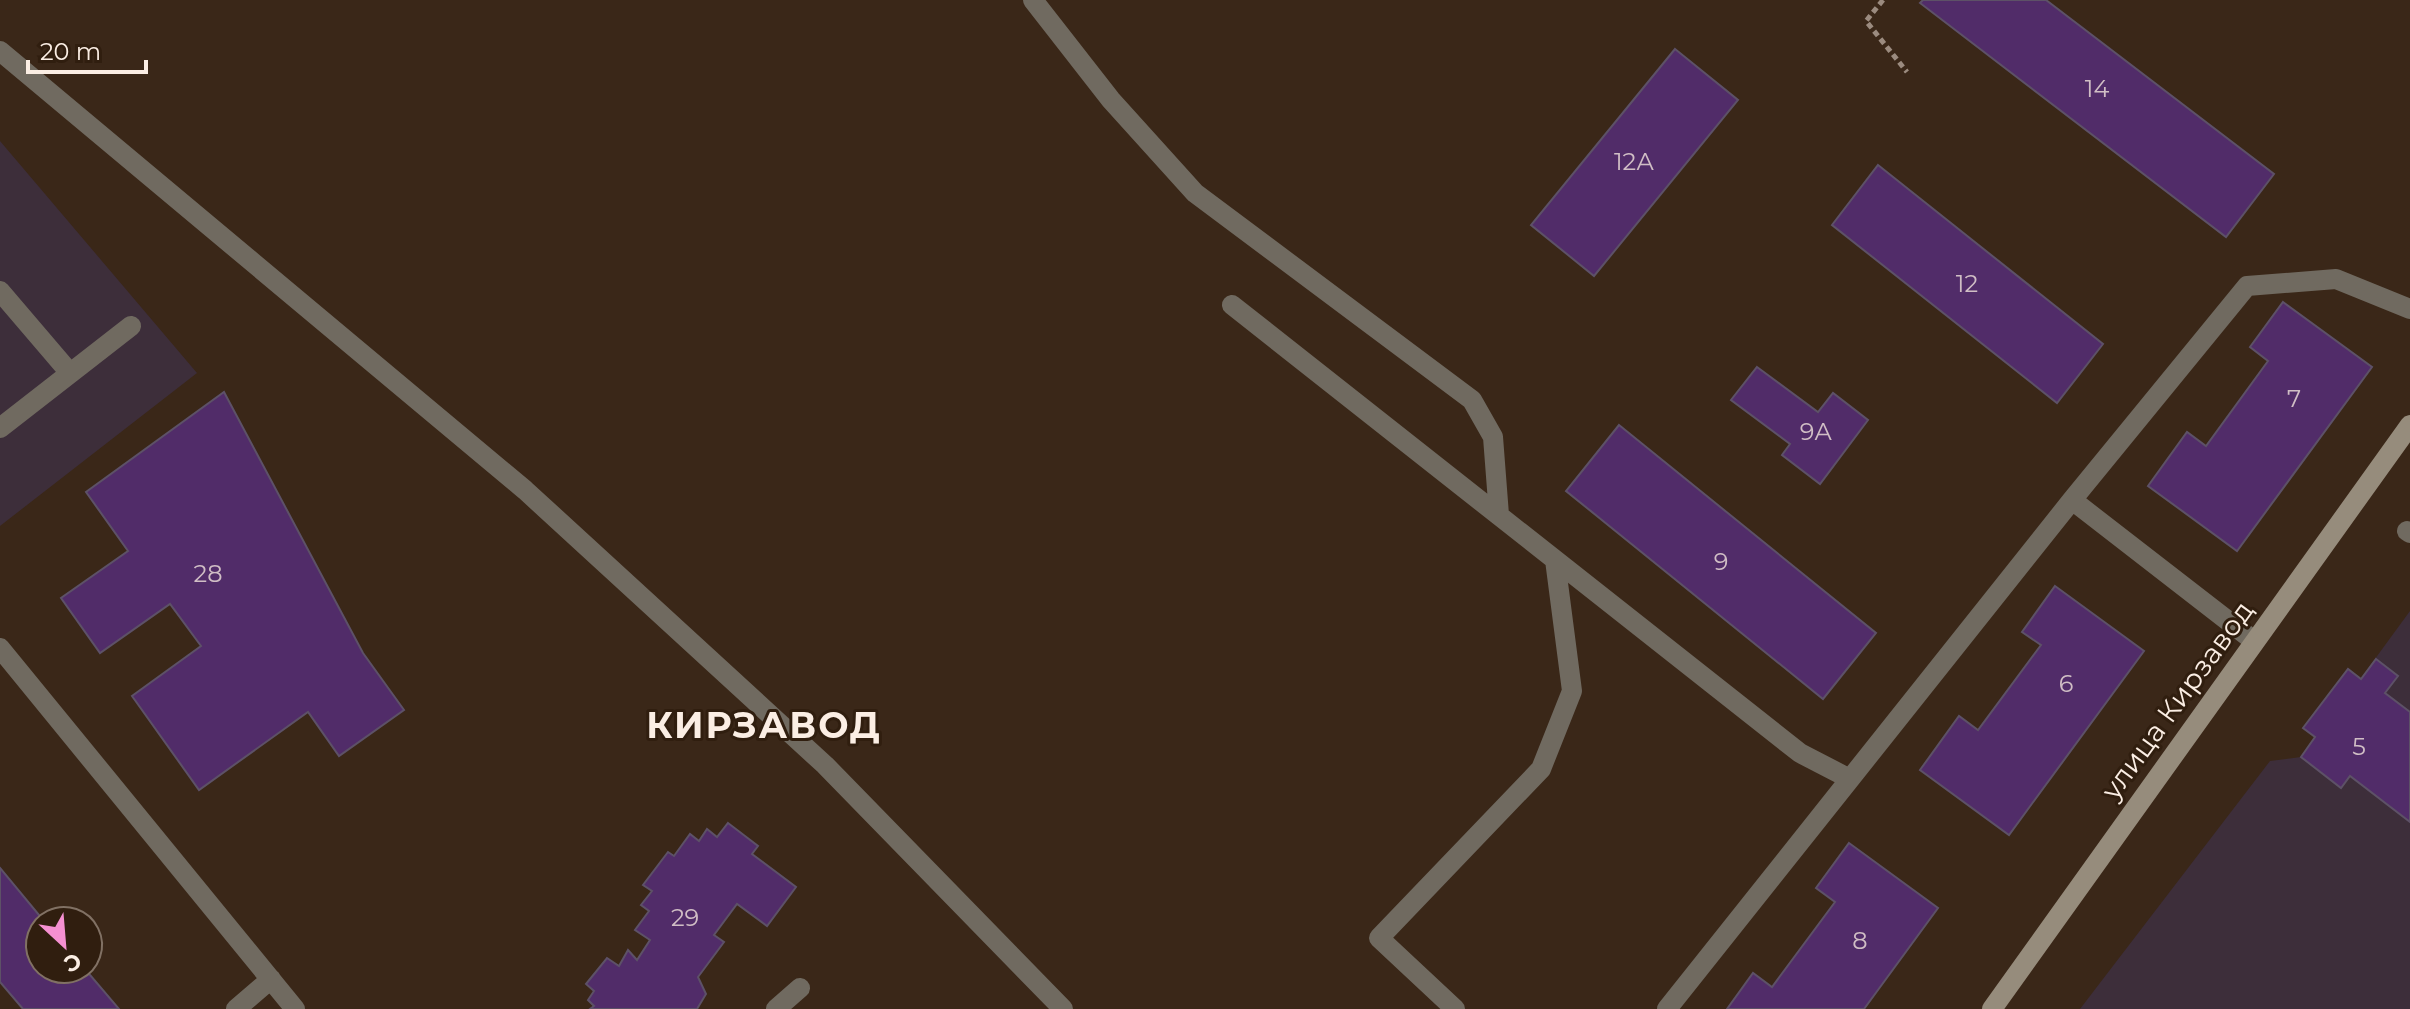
<svg xmlns="http://www.w3.org/2000/svg" width="2410" height="1009" font-family="Montserrat,sans-serif">
<style>
.industrial{fill:#3d2e3a}
.building{fill:#512c69;stroke:#5d5167;stroke-width:2}
.lines{fill:none;stroke-linecap:round;stroke-linejoin:round}
.path{stroke:#9b8b7f;stroke-width:5;stroke-dasharray:6 4;stroke-linecap:butt}
.lane{stroke:#706a60;stroke-width:20}
.street{stroke:#706a60;stroke-width:20}
.secondary{stroke:#968c7c;stroke-width:20}
.labels{text-anchor:middle;stroke-width:6;stroke-linejoin:round;paint-order:stroke}
.number-label{font-size:24px;fill:#d0bec5}
.street-label{font-size:28px;fill:#fbeee4;stroke:#301e0f}
.district-label{font-size:36px;font-weight:bold;letter-spacing:2px;fill:#fbeee4;stroke:#301e0f}
</style>
<rect width="100%" height="100%" fill="#3a2718"/>
<!-- industrial -->
<path class="industrial" d="M 0,141 L 197,373 L 0,526 Z
M 2410,611 L 2410,1009 L 2080,1009 L 2270,761 L 2301,757 L 2315,737 L 2303,728 L 2361,678 Z"/>
<!-- building -->
<path class="building" d="M 1923,0 L 2046,0 L 2274,174 L 2226,237 L 1920,3 Z
M 1675,49 L 1738,100 L 1594,276 L 1531,225 Z
M 1878,165 L 2103,344 L 2057,403 L 1832,225 Z
M 2283,302 L 2372,367 L 2237,551 L 2148,486 L 2187,432 L 2206,446 L 2268,361 L 2250,347 Z
M 1757,367 L 1818,412 L 1833,393 L 1868,420 L 1820,484 L 1782,455 L 1790,444 L 1731,400 Z
M 224,392 L 363,653 L 404,710 L 339,756 L 308,712 L 199,790 L 132,696 L 201,646 L 170,604 L 100,653 L 61,598 L 128,551 L 86,492 Z
M 1619,425 L 1876,633 L 1823,699 L 1566,491 Z
M 2055,586 L 2144,651 L 2009,835 L 1920,770 L 1959,716 L 1978,730 L 2041,645 L 2022,632 Z
M 2376,659 L 2398,676 L 2385,693 L 2410,712 L 2410,822 L 2350,776 L 2341,788 L 2301,757 L 2315,737 L 2303,728 L 2348,669 L 2361,679 Z
M 728,823 L 758,846 L 752,854 L 796,887 L 767,926 L 737,904 L 714,935 L 724,942 L 698,977 L 706,994 L 697,1009 L 590,1009 L 594,1006 L 588,1000 L 594,991 L 586,984 L 607,958 L 619,966 L 628,950 L 637,960 L 650,940 L 635,930 L 649,911 L 641,905 L 652,891 L 643,885 L 668,852 L 674,856 L 690,834 L 699,841 L 707,829 L 717,837 Z
M 1849,843 L 1938,908 L 1864,1009 L 1727,1009 L 1753,973 L 1772,987 L 1835,902 L 1816,888 Z
M 0,868 L 44,921 L 40,921 L 40,969 L 85,969 L 119,1009 L 23,1009 L 0,982 Z"/>
<g class="lines">
<!-- path -->
<path class="path" d="M 1883,0 L 1866,21 L 1907,72"/>
<!-- lane -->
<path class="lane" d="M 1033,0 L 1111,100 L 1195,193 L 1472,400 L 1493,437 L 1499,515
M 0,291 L 70,373
M 1232,305 L 1800,753 L 1850,779 L 2072,500 L 2247,286 L 2336,279 L 2410,309
M 0,428 L 131,326
M 2072,500 L 2254,641
M 2407,531 L 2410,533
M 776,1009 L 800,988
M 1455,1009 L 1379,938 L 1541,769 L 1572,691 L 1555,560
M 1667,1009 L 1850,779"/>
<!-- street -->
<path class="street" d="M 0,51 L 525,490 L 825,765 L 1063,1009
M 0,648 L 295,1009
M 236,1009 L 271,979"/>
<!-- secondary -->
<path class="secondary" d="M 1992,1009 L 2410,425"/>
</g>
<g class="labels">
<!-- number labels -->
<g class="number-label">
<text x="2097" y="97">14</text>
<text x="1634" y="170">12А</text>
<text x="1967" y="292">12</text>
<text x="2294" y="407">7</text>
<text x="1816" y="440">9А</text>
<text x="1721" y="570">9</text>
<text x="208" y="582">28</text>
<text x="2066" y="692">6</text>
<text x="2359" y="755">5</text>
<text x="685" y="926">29</text>
<text x="1860" y="949">8</text>
</g>
<!-- street labels -->
<g class="street-label">
<text transform="translate(2177 700) rotate(-54)" y="10">улица Кирзавод</text>
</g>
<!-- district labels -->
<g class="district-label">
<text x="764" y="738">КИРЗАВОД</text>
</g>
</g>
<!-- north arrow -->
<g transform="translate(64 945) rotate(154)"><circle r="38" fill="#301e0f" stroke="#817164" stroke-width="2"/>
<path d="M0-6L14 30L0 20L-14 30Z" fill="#f590d1"/>
<text y="-12" font-size="22" font-weight="bold" text-anchor="middle" fill="#fbeee4">С</text>
</g>
<!-- scale -->
<path d="M28 60v12h118v-12" fill="none" stroke="#fbeee4" stroke-width="4"/>
<text x="40" y="60" font-size="24" fill="#fbeee4" stroke="#301e0f" stroke-width="6" paint-order="stroke">20 m</text>
</svg>
